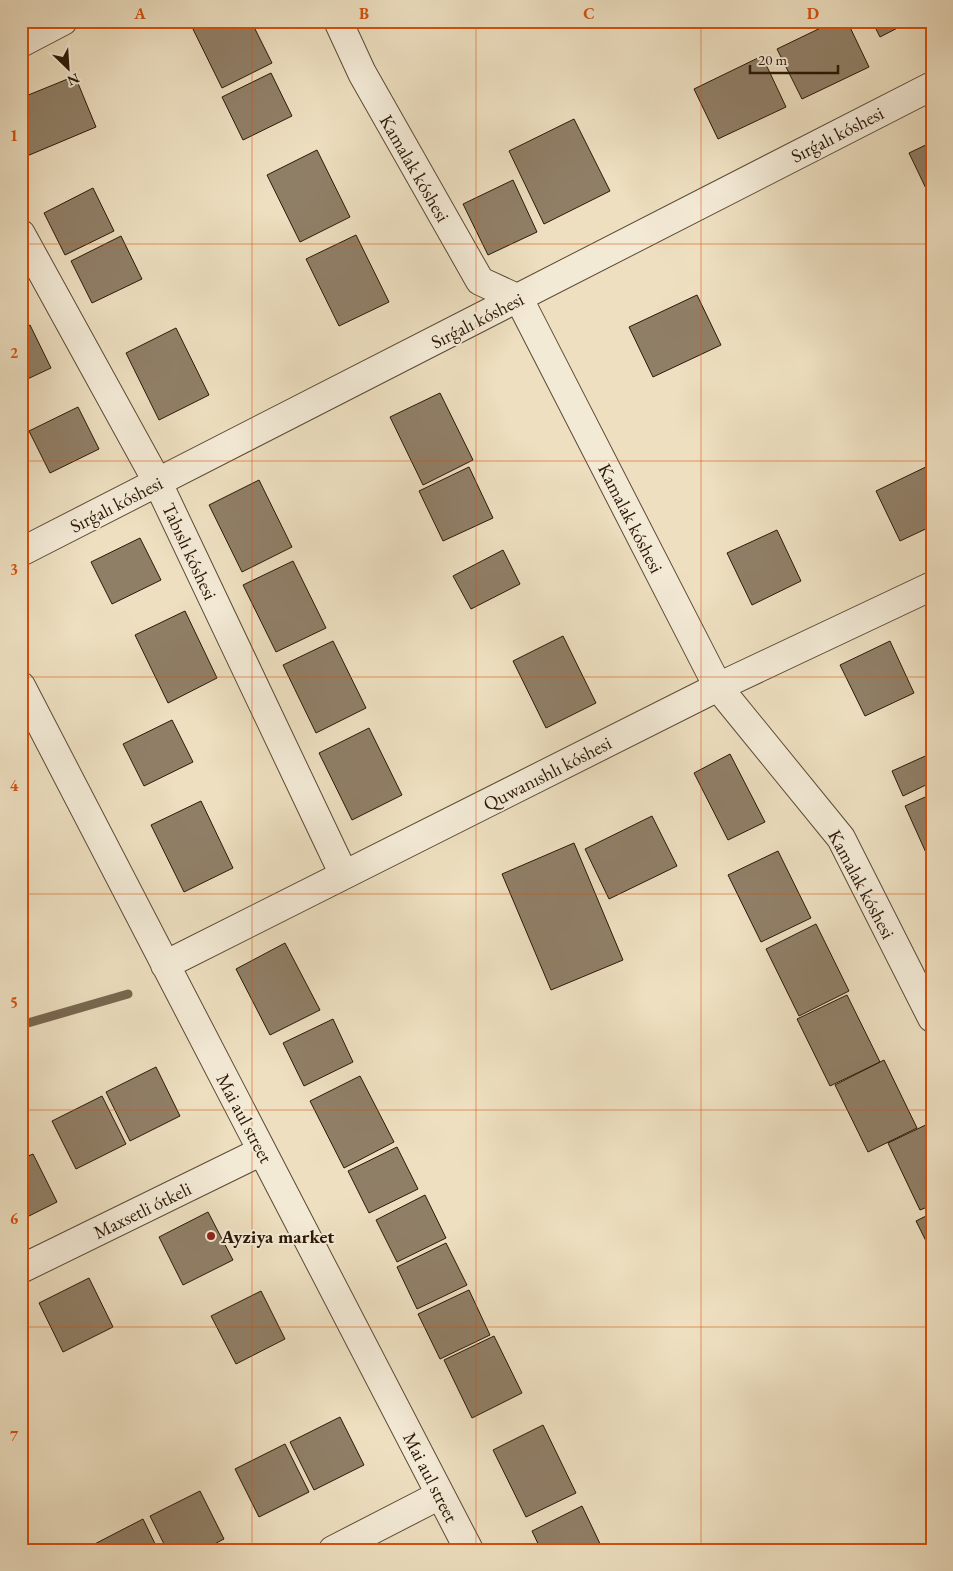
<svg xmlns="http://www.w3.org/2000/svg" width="953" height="1571" font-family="'EB Garamond',serif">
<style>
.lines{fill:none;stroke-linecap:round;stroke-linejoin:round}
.stream{stroke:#786750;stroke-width:9}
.building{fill:#907f67;stroke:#2c1807}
.street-casing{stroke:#5c4a35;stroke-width:30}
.street{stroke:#f3ead6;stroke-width:28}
.grid{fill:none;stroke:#d5520c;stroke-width:1;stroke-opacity:0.55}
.poi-dot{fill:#8f2418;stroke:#f3ead6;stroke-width:2}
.labels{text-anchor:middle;stroke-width:4;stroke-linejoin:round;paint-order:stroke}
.street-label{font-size:19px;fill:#2c1807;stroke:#f3ead6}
.poi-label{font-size:19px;font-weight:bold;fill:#2c1807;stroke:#f3ead6;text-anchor:start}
.neatline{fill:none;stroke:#d5520c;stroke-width:2}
.grid-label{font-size:16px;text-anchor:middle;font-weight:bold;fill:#d5520c}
</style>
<rect width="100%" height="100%" fill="#eddfc0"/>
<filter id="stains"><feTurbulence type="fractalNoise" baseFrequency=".004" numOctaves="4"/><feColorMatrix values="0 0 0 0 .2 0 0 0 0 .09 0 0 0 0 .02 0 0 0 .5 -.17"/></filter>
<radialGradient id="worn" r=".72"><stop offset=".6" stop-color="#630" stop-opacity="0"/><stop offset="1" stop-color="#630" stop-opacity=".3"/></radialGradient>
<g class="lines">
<!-- stream -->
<path class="stream" d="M 21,1025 L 128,994"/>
</g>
<!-- building -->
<path class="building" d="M 189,21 L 251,21 L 272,63 L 222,88 Z
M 835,21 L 847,21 L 869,67 L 802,99 L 777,49 Z
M 872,21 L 911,21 L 880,37 Z
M 762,56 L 786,107 L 718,139 L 694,89 Z
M 271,73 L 292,116 L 243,140 L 222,97 Z
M 75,76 L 96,127 L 27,156 L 21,142 L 21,98 Z
M 574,119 L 610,191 L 544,224 L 509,151 Z
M 932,142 L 932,201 L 909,153 Z
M 317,150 L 350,217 L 300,242 L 267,175 Z
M 513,180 L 537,232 L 488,255 L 463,204 Z
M 93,188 L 114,231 L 65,255 L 44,213 Z
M 356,235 L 389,302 L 339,326 L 306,259 Z
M 121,236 L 142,279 L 92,303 L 71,261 Z
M 697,295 L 721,345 L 653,377 L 629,327 Z
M 30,325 L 51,368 L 21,382 L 21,329 Z
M 176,328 L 209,395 L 159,420 L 126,353 Z
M 440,393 L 473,460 L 423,485 L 390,417 Z
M 78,407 L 99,449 L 50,473 L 29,431 Z
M 932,464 L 932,526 L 900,541 L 876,491 Z
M 469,467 L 493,518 L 443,541 L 419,491 Z
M 259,480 L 292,547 L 242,572 L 209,505 Z
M 777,530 L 801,581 L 752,605 L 727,553 Z
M 140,538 L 161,580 L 112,604 L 91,562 Z
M 503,550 L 520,584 L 471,609 L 453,576 Z
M 293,561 L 326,628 L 276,652 L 243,585 Z
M 185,611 L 217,678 L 168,703 L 135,635 Z
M 563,636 L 596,703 L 546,728 L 513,661 Z
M 333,641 L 366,708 L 316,733 L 283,665 Z
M 890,641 L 914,693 L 865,716 L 840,665 Z
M 172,720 L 193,762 L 144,786 L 123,744 Z
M 369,728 L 402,795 L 352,820 L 319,753 Z
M 932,753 L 932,782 L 903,796 L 892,771 Z
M 730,754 L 765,822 L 728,840 L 694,773 Z
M 932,794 L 932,866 L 905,806 Z
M 201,801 L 233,868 L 184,892 L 151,825 Z
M 652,816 L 677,866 L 609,899 L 585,849 Z
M 574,843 L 623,960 L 551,990 L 502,874 Z
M 778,851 L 811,918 L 761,942 L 728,875 Z
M 816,924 L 849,991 L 799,1016 L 766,949 Z
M 285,943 L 320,1010 L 270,1035 L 236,969 Z
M 847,995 L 880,1062 L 830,1086 L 797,1019 Z
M 333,1019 L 353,1062 L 304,1086 L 283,1043 Z
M 884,1060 L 917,1128 L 868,1152 L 835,1085 Z
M 156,1067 L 180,1116 L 130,1141 L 106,1092 Z
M 360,1076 L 394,1142 L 344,1168 L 310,1101 Z
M 102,1096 L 126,1144 L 76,1169 L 52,1121 Z
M 932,1122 L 932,1205 L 920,1210 L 888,1143 Z
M 397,1147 L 418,1189 L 369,1213 L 348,1171 Z
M 33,1154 L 57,1202 L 21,1220 L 21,1159 Z
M 425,1195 L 446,1238 L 397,1262 L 376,1220 Z
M 208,1212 L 233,1260 L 183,1285 L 159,1237 Z
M 932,1213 L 932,1253 L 916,1221 Z
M 446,1243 L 467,1285 L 417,1309 L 397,1267 Z
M 89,1278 L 113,1327 L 63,1352 L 39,1303 Z
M 469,1290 L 490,1335 L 440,1359 L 418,1314 Z
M 261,1291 L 285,1339 L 236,1364 L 211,1316 Z
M 494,1336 L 522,1393 L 472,1418 L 444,1360 Z
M 340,1417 L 364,1465 L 314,1490 L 290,1442 Z
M 543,1425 L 576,1493 L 526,1517 L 493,1450 Z
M 285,1444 L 309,1492 L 259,1517 L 235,1469 Z
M 200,1491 L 224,1539 L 203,1550 L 167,1550 L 150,1516 Z
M 582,1506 L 603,1550 L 541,1550 L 532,1531 Z
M 143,1519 L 158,1550 L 83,1550 Z"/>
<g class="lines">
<defs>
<path id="street" d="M 338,21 L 362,73 L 480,281 L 519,299 L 718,687 L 841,838 L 932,1018
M 21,43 L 63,21
M 21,234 L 158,483 L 344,875
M 21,552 L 932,86
M 21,686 L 469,1550
M 165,965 L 718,687 L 932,586
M 21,1269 L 262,1151
M 333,1550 L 440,1495"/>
</defs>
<!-- street casing -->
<use href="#street" class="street-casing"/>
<!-- street -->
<use href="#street" class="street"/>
</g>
<!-- grid -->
<path class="grid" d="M 252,21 L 252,1550M 476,21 L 476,1550M 701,21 L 701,1550M 21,244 L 932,244M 21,461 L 932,461M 21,677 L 932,677M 21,894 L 932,894M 21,1110 L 932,1110M 21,1327 L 932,1327"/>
<!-- markers -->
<circle class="poi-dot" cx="211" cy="1236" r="5"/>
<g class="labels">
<!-- street labels -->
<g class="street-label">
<text transform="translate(837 134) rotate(-27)" y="7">Sırǵalı kóshesi</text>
<text transform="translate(415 168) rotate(60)" y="7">Kamalak kóshesi</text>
<text transform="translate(477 320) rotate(-27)" y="7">Sırǵalı kóshesi</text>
<text transform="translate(116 504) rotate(-27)" y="7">Sırǵalı kóshesi</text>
<text transform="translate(631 518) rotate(63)" y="7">Kamalak kóshesi</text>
<text transform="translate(190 551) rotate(65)" y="7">Tabıslı kóshesi</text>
<text transform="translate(547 773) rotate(-27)" y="7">Quwanıshlı kóshesi</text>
<text transform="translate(862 884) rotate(62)" y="7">Kamalak kóshesi</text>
<text transform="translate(245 1118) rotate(62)" y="7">Mai aul street</text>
<text transform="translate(142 1210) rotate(-26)" y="7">Maxsetli ótkeli</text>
<text transform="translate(431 1477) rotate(63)" y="7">Mai aul street</text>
</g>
<!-- poi labels -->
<g class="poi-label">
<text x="221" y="1243">Ayziya market</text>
</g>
</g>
<!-- margin -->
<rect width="953" height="1571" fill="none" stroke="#eddfc0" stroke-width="55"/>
<!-- north arrow -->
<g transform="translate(68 68) rotate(155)" stroke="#f3ead6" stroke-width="4" paint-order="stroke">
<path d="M0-4L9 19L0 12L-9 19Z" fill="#2c1807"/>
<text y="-8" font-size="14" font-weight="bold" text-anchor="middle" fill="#2c1807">N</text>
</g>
<!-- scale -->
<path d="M750 65v8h88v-8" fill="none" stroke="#2c1807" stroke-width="2.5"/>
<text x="758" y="65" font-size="15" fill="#2c1807" stroke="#f3ead6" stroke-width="4" paint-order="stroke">20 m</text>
<rect x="28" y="28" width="898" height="1516" class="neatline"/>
<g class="grid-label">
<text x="140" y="19">A</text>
<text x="364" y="19">B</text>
<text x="589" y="19">C</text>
<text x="813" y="19">D</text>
<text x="14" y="141">1</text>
<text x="14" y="358">2</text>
<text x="14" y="575">3</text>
<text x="14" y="791">4</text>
<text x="14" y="1008">5</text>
<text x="14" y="1224">6</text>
<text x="14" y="1441">7</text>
</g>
<rect width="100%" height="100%" filter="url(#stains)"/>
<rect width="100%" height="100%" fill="url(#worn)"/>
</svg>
